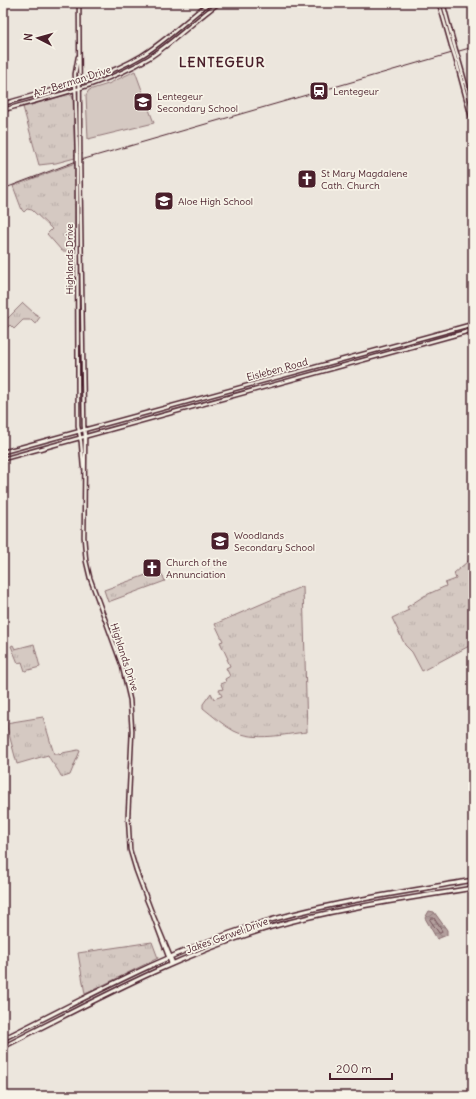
<svg xmlns="http://www.w3.org/2000/svg" width="476" height="1099" font-family="Delius,sans-serif">
<style>
.grass{fill:url(#grass-tufts);stroke:#907476}
.pitch{fill:#d5c9c2;stroke:#907476}
.water{fill:url(#water-waves);stroke:#896c6f}
.lines{fill:none;stroke-linecap:round;stroke-linejoin:round}
.shore{stroke:#745259;stroke-width:1}
.secondary-casing{stroke:#4a1f2b;stroke-width:5.5}
.primary-casing{stroke:#4a1f2b;stroke-width:6}
.secondary{stroke:#f7f3e8;stroke-width:2.5}
.primary{stroke:#f7f3e8;stroke-width:3}
.rail{stroke:#4a1f2b;stroke-width:1}
.secondary-bridge-casing{stroke:#4a1f2b;stroke-width:5.5;stroke-linecap:butt}
.secondary-bridge{stroke:#f7f3e8;stroke-width:2.5}
.labels{text-anchor:middle;stroke-width:3.5;stroke-linejoin:round;paint-order:stroke}
.street-label{font-size:10px;fill:#4a1f2b;stroke:#f7f3e8}
.poi-label{font-size:10px;fill:#4a1f2b;stroke:#f7f3e8;text-anchor:start}
.district-label{font-size:14px;font-weight:bold;letter-spacing:1px;fill:#4a1f2b;stroke:#f7f3e8}
</style>
<defs>
<pattern id="grass-tufts" width="24" height="20" patternUnits="userSpaceOnUse"><rect width="24" height="20" fill="#d5c9c2"/><path d="M3 7l-1-3M5 7V3M7 7l1-3M15 17l-1-3M17 17v-4M19 17l1-3" fill="none" stroke="#b8aca7"/></pattern>
<pattern id="water-waves" width="16" height="10" patternUnits="userSpaceOnUse"><rect width="16" height="10" fill="#b39f9d"/><path d="M0 5q4-4 8 0t8 0" fill="none" stroke="#948180"/></pattern>
</defs>
<rect width="100%" height="100%" fill="#ece6dd"/>
<filter id="ink" filterUnits="userSpaceOnUse"><feTurbulence type="fractalNoise" baseFrequency=".025" numOctaves="2"/><feDisplacementMap in="SourceGraphic" scale="8" xChannelSelector="R" yChannelSelector="G"/><feConvolveMatrix kernelMatrix="1 2 1 2 8 2 1 2 1" color-interpolation-filters="sRGB"/></filter>
<g filter="url(#ink)">
<!-- grass -->
<path class="grass" d="M 69,94 L 73,97 L 75,158 L 56,163 L 39,165 L 23,107 Z
M 75,163 L 75,251 L 62,251 L 47,234 L 52,229 L 32,210 L 27,209 L 24,212 L 22,210 L 13,186 Z
M 23,303 L 34,313 L 40,317 L 35,324 L 31,320 L 23,320 L 14,329 L 10,325 L 3,332 L 3,314 L 4,314 L 8,318 Z
M 473,557 L 473,644 L 422,671 L 412,652 L 405,645 L 392,618 L 409,610 L 407,607 L 424,596 L 446,586 L 445,583 L 456,579 L 454,573 Z
M 160,570 L 165,581 L 108,602 L 104,590 Z
M 303,586 L 307,732 C 284,734 256,742 234,731 C 223,725 213,716 203,708 L 203,704 L 211,693 L 214,699 L 222,696 L 219,690 L 223,689 L 221,684 L 226,682 L 225,679 L 230,676 L 226,668 L 230,666 L 227,659 L 228,659 L 220,642 L 223,641 L 215,624 Z
M 34,644 L 40,667 L 25,671 L 22,662 L 18,663 L 11,646 L 13,645 L 15,649 Z
M 43,717 L 54,754 L 59,754 L 60,755 L 62,753 L 78,750 L 80,751 L 70,775 L 64,777 L 61,776 C 57,767 52,764 48,755 L 17,764 L 6,723 Z
M 152,942 L 158,958 L 85,994 L 78,953 Z"/>
<!-- pitch -->
<path class="pitch" d="M 135,71 L 154,123 L 88,139 L 86,95 L 89,90 L 108,84 Z"/>
<!-- water -->
<path class="water" d="M 429,911 L 434,912 L 447,930 L 447,935 L 437,939 L 425,918 Z"/>
<g class="lines">
<!-- shore -->
<path class="shore" d="M 431,918 L 434,918 L 442,931 L 441,933 L 439,933 L 430,920 Z"/>
<defs>
<path id="secondary" d="M 79,3 L 80,153
M 439,3 L 451,45
M 443,3 L 454,44
M 455,57 L 473,124
M 458,57 L 473,110
M 3,104 C 49,90 99,81 141,56 C 166,41 186,20 209,3
M 3,110 C 53,96 105,85 149,58 C 174,42 195,20 219,3
M 77,154 L 75,74 L 78,57
M 80,165 L 84,426 L 85,436 L 84,537 L 86,561 L 90,578 L 122,666 L 130,700 L 132,731 L 128,815 L 130,850 L 136,870 L 171,964
M 77,166 L 78,426 L 81,442 L 83,467
M 3,452 L 473,324
M 3,459 L 473,330
M 146,898 L 173,963"/>
<path id="primary" d="M 3,1039 C 84,999 164,954 251,926 C 323,903 399,893 473,880
M 3,1047 C 90,1003 177,955 271,927 C 337,908 405,899 473,888"/>
</defs>
<!-- secondary casing -->
<use href="#secondary" class="secondary-casing"/>
<!-- primary casing -->
<use href="#primary" class="primary-casing"/>
<!-- secondary -->
<use href="#secondary" class="secondary"/>
<!-- primary -->
<use href="#primary" class="primary"/>
<!-- rail -->
<path class="rail" d="M 3,189 L 74,162 L 473,47"/>
<defs>
<path id="secondary-bridge" d="M 454,44 L 458,57
M 451,45 L 455,57
M 80,153 L 80,165
M 77,154 L 77,166"/>
</defs>
<!-- secondary-bridge casing -->
<use href="#secondary-bridge" class="secondary-bridge-casing"/>
<!-- secondary-bridge -->
<use href="#secondary-bridge" class="secondary-bridge"/>
</g>
</g>
<!-- icons -->
<defs>
<symbol id="station-square" viewBox="-11 -11 22 22"><rect x="-9" y="-9" width="18" height="18" rx="4" fill="#4a1f2b" stroke="#f7f3e8"/><path d="M-3-6H3Q5-6 5-4V2Q5 4 3 4L4.5 6H3L1.5 4h-3L-3 6H-4.5L-3 4Q-5 4-5 2V-4Q-5-6-3-6ZM-3.5-4v3h7v-3ZM-3.5 1v1.5H-2V1ZM2 1v1.5H3.5V1Z" fill="#fff"/></symbol>
<symbol id="school-square" viewBox="-11 -11 22 22"><rect x="-9" y="-9" width="18" height="18" rx="4" fill="#4a1f2b" stroke="#f7f3e8"/><path d="M0-5L7-2L0 1L-7-2ZM-4 1L0 2.5L4 1V4Q0 6-4 4Z" fill="#fff"/></symbol>
<symbol id="church-square" viewBox="-11 -11 22 22"><rect x="-9" y="-9" width="18" height="18" rx="4" fill="#4a1f2b" stroke="#f7f3e8"/><path d="M-1.2-6h2.4v3.5h3.3v2.4h-3.3V6h-2.4V-.1h-3.3v-2.4h3.3Z" fill="#fff"/></symbol>
</defs>
<g fill-rule="evenodd">
<use href="#station-square" x="308" y="80" width="22" height="22"/>
<use href="#school-square" x="132" y="91" width="22" height="22"/>
<use href="#church-square" x="296" y="168" width="22" height="22"/>
<use href="#school-square" x="153" y="190" width="22" height="22"/>
<use href="#school-square" x="209" y="530" width="22" height="22"/>
<use href="#church-square" x="141" y="557" width="22" height="22"/>
</g>
<g class="labels">
<!-- street labels -->
<g class="street-label">
<text transform="translate(72 81) rotate(-18)" y="4">A.Z. Berman Drive</text>
<text transform="translate(69 259) rotate(-90)" y="4">Highlands Drive</text>
<text transform="translate(277 369) rotate(-15)" y="4">Eisleben Road</text>
<text transform="translate(125 657) rotate(72)" y="4">Highlands Drive</text>
<text transform="translate(227 935) rotate(-20)" y="4">Jakes Gerwel Drive</text>
</g>
<!-- poi labels -->
<g class="poi-label">
<text x="333" y="95">Lentegeur</text>
<text x="157" y="100">Lentegeur<tspan x="157" dy="12">Secondary School</tspan></text>
<text x="321" y="177">St Mary Magdalene<tspan x="321" dy="12">Cath. Church</tspan></text>
<text x="178" y="205">Aloe High School</text>
<text x="234" y="539">Woodlands<tspan x="234" dy="12">Secondary School</tspan></text>
<text x="166" y="566">Church of the<tspan x="166" dy="12">Annunciation</tspan></text>
</g>
<!-- district labels -->
<g class="district-label">
<text x="222" y="67">LENTEGEUR</text>
</g>
</g>
<!-- margin -->
<rect width="476" height="1099" fill="none" stroke="#f7f3e8" stroke-width="16"/>
<rect x="8" y="8" width="460" height="1083" fill="none" stroke="#4a1f2b" stroke-width="1.5" filter="url(#ink)"/>
<!-- north arrow -->
<g transform="translate(38 38) rotate(276)" stroke="#f7f3e8" stroke-width="3" paint-order="stroke">
<path d="M0-3L7 15L0 10L-7 15Z" fill="#4a1f2b"/>
<text y="-6" font-size="11" font-weight="bold" text-anchor="middle" fill="#4a1f2b">N</text>
</g>
<!-- scale -->
<path d="M330 1073v6h62v-6" fill="none" stroke="#4a1f2b" stroke-width="2"/>
<text x="336" y="1073" font-size="12" fill="#4a1f2b" stroke="#f7f3e8" stroke-width="3" paint-order="stroke">200 m</text>
</svg>
